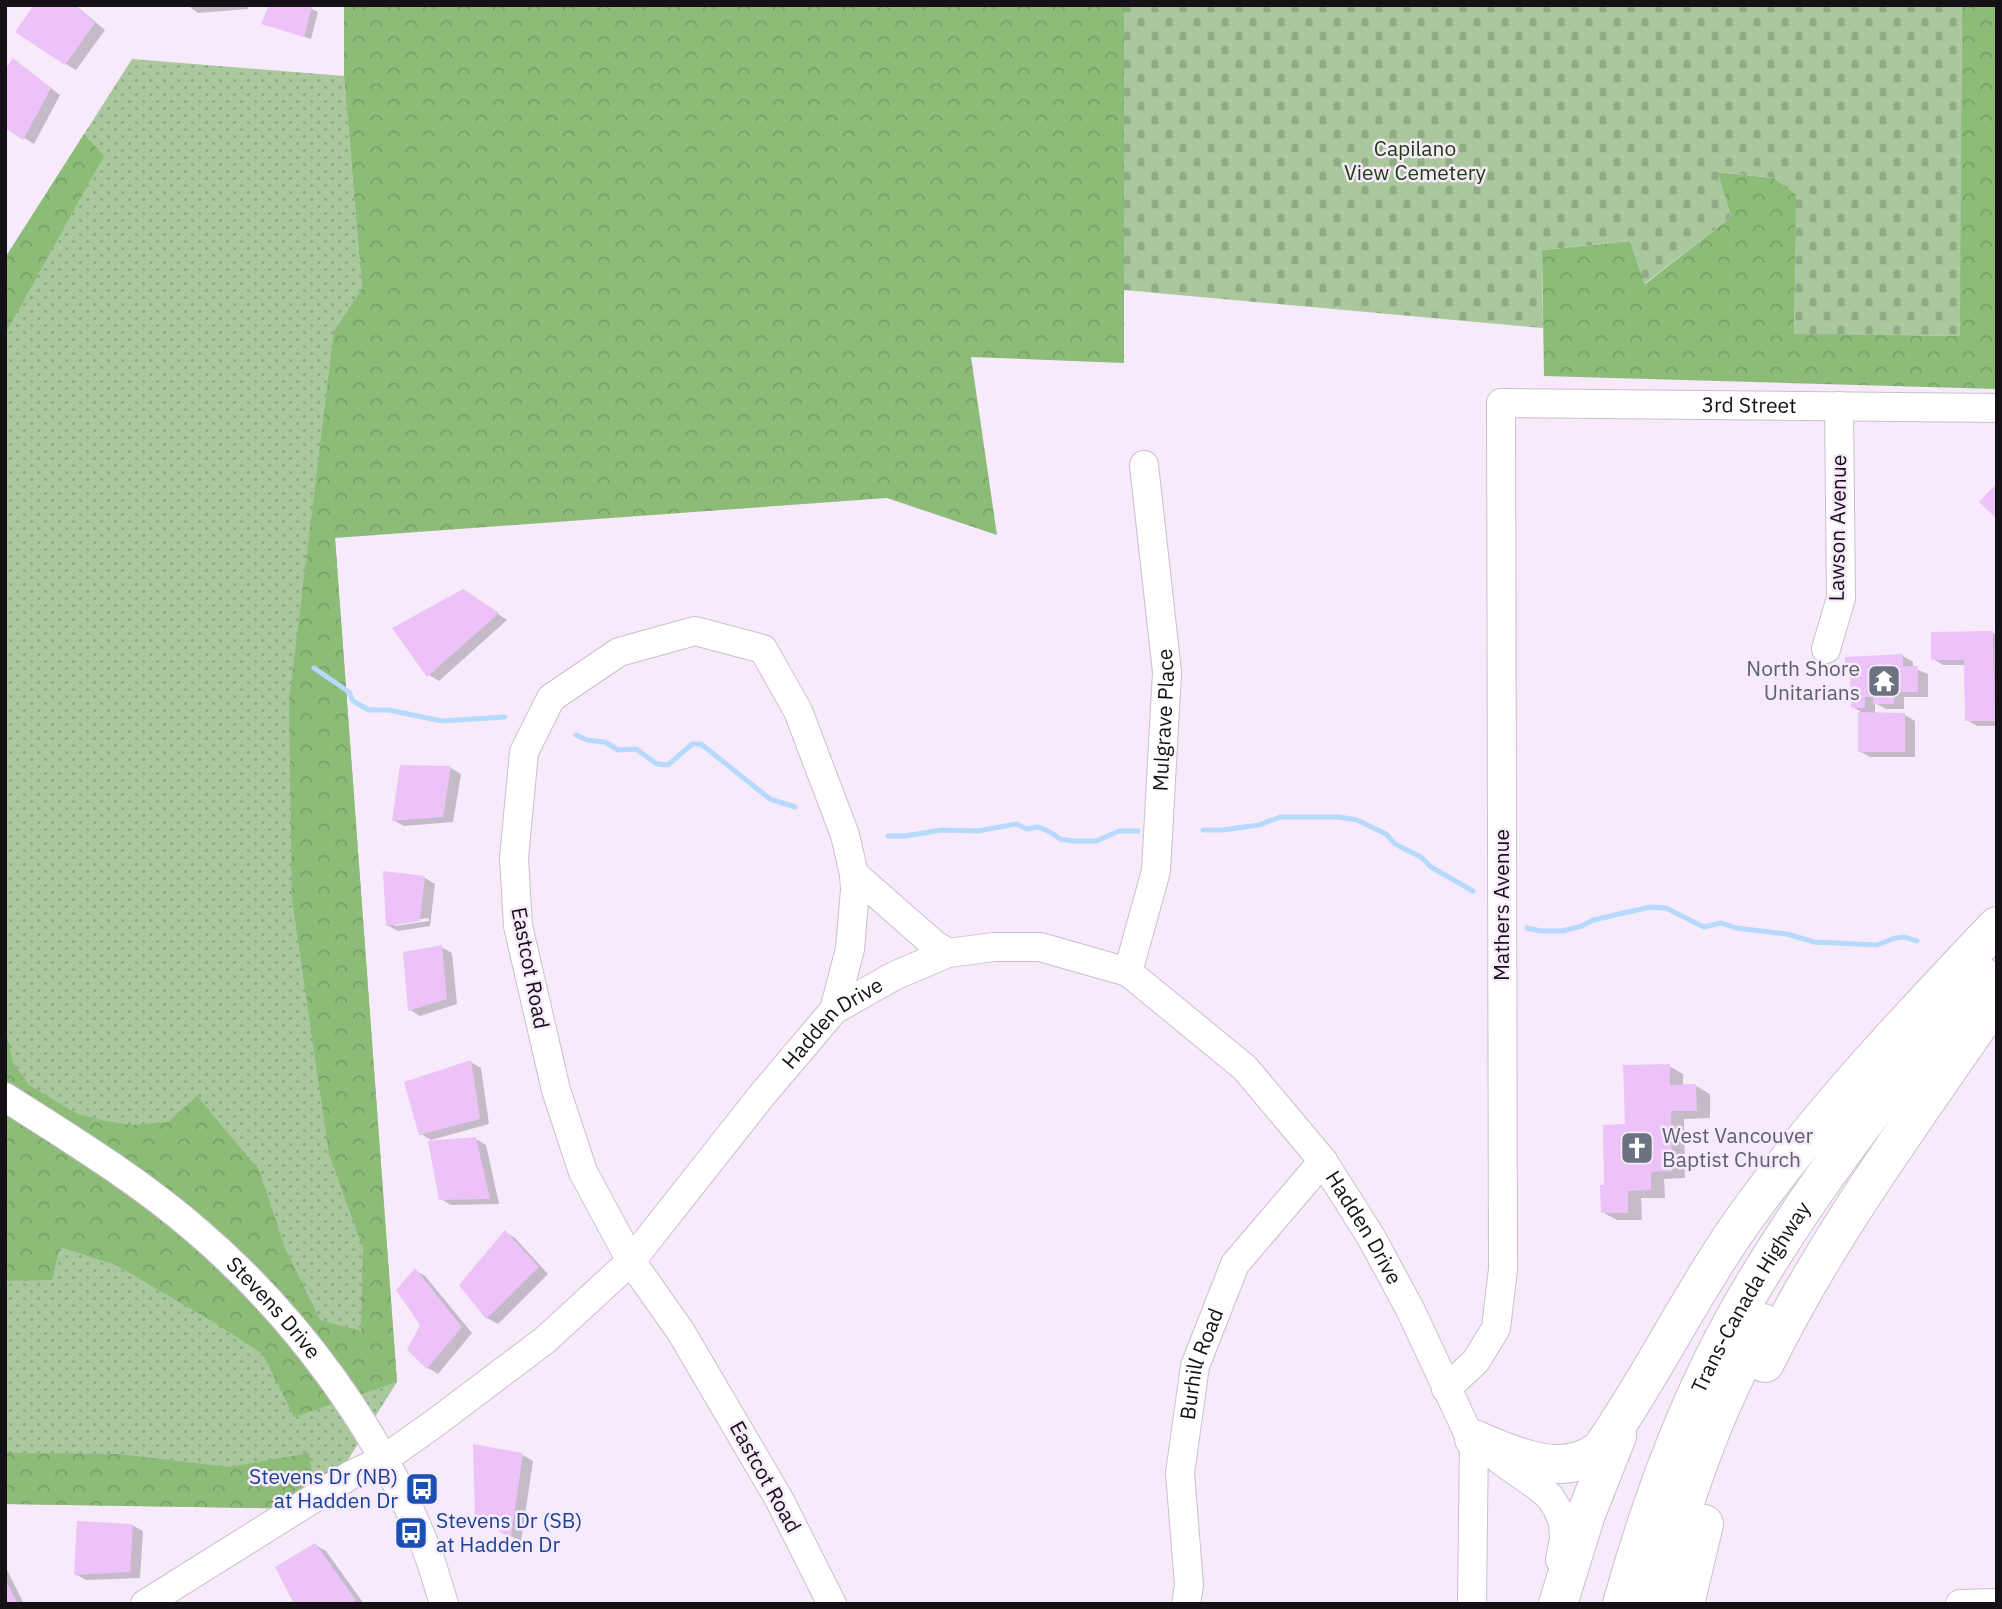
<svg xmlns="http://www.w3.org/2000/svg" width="2002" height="1609" font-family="'IBM Plex Sans',sans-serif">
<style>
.grass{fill:url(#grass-dots)}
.forest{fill:url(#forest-crowns)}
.cemetery{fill:url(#cemetery-stones)}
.shadow{fill:#0003;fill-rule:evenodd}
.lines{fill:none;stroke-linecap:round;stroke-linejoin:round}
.stream{stroke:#b5dafe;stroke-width:5}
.building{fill:#ecc2f8}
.minor-casing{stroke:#cbbfcf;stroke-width:30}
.highway-casing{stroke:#cbbfcf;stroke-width:40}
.minor{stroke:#fff;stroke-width:28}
.highway{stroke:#fff;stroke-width:38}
.labels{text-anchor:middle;stroke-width:5;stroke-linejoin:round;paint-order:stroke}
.park-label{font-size:21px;fill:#1d3b0c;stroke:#f7eafa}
.street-label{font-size:21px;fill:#151016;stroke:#f7eafa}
.worship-label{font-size:21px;fill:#5b616d;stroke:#f7eafa;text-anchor:end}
.transit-label{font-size:21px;fill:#164399;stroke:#f7eafa;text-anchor:end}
</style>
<defs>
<pattern id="grass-dots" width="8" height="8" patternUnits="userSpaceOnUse" patternTransform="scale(1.75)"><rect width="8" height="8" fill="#a9c89d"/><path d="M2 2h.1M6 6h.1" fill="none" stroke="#91ab86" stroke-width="1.8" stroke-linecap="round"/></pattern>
<pattern id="forest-crowns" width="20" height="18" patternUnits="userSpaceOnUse" patternTransform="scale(1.75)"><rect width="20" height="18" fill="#8cbc78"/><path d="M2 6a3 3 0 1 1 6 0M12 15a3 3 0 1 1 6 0" fill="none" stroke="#78a167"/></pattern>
<pattern id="cemetery-stones" width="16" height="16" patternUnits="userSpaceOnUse" patternTransform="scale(1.75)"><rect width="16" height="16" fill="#a9c89d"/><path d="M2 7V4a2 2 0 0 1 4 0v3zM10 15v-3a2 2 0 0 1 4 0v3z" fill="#91ab86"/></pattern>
</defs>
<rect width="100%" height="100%" fill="#f7eafa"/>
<!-- grass -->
<path class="grass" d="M 132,59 L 344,76 L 362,289 L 335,538 L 397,1382 L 317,1509 L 5,1504 L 5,258 Z"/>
<!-- forest -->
<path class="forest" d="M 344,5 L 1124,5 L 1124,363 L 971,357 L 997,535 L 887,498 L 335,538 L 397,1382 L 294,1417 L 263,1354 L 210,1320 L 116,1265 L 60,1247 L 52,1280 L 5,1281 L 5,1027 L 13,1063 L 29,1085 L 75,1113 L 105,1121 L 132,1125 L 168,1122 L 197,1096 L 259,1170 L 285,1248 L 320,1320 L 361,1331 L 363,1248 L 329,1154 L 292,899 L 289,701 L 334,331 L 362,289 L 344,76 Z
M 1962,5 L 1997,5 L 1997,389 L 1544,376 L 1542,250 L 1630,241 L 1645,284 L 1731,217 L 1717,172 L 1774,178 L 1797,195 L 1794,333 L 1959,336 Z
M 84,134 L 104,156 L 5,334 L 5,258 Z
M 5,1453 L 118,1454 L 230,1467 L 309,1453 L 317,1509 L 5,1504 Z"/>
<!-- cemetery -->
<path class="cemetery" d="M 1124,5 L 1962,5 L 1960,336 L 1794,334 L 1796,195 L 1774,178 L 1718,172 L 1731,217 L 1644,284 L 1630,241 L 1542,250 L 1543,328 L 1124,290 Z"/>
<!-- shadow -->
<path class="shadow" d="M 36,5 L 75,5 L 105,30 L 76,70 L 66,64 Z
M 187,5 L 247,5 L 248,9 L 198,13 Z
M 271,5 L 304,5 L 318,12 L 311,39 L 263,23 Z
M 14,60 L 60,95 L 34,144 L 24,138 Z
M 474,598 L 507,620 L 439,681 L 429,675 Z
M 1993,633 L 1997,635 L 1997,726 L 1977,726 L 1967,720 L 1966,665 L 1943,665 L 1933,659 Z
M 1903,656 L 1913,662 L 1913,668 L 1928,674 L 1928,697 L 1904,697 L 1904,709 L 1886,709 L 1875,703 L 1875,714 L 1905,715 L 1915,721 L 1915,757 L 1870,757 L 1859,751 L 1860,711 L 1852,707 L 1852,671 L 1847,668 Z
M 401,767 L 451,768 L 461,774 L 453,822 L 404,826 L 393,820 Z
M 425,878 L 435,884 L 430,926 L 398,931 L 387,925 ZM 428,918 L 429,921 L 395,926 L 395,923 Z
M 441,947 L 452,953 L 457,1004 L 420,1016 L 410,1010 Z
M 471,1062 L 481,1068 L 489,1124 L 431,1140 L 421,1134 Z
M 1669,1066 L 1683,1074 L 1683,1086 L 1696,1086 L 1710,1094 L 1710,1118 L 1684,1119 L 1685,1178 L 1664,1179 L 1665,1198 L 1641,1198 L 1642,1220 L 1617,1220 L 1602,1212 L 1606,1187 L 1626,1126 Z
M 476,1139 L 486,1145 L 499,1204 L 451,1205 L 441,1199 Z
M 505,1232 L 515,1238 L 548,1274 L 498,1324 L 487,1318 L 461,1285 Z
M 415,1270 L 425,1276 L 472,1333 L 438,1374 L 428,1368 L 409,1350 L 422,1325 Z
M 523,1455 L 533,1461 L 521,1542 L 477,1517 Z
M 132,1525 L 143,1531 L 140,1578 L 86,1580 L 75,1574 Z
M 315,1545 L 326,1551 L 364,1604 L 296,1604 Z
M 5,1566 L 24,1604 L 5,1604 Z"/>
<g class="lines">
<!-- stream -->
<path class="stream" d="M 314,668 L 349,692 L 353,701 L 369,710 L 389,710 L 442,721 L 505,717
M 576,735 L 587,740 L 605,742 L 618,750 L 636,749 L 657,764 L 668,765 L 692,744 L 701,744 L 770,799 L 795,807
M 1203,830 L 1223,830 L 1259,825 L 1280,817 L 1339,817 L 1357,820 L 1386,834 L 1395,844 L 1421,857 L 1431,867 L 1473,891
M 888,836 L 905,836 L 941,830 L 978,831 L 1016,824 L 1027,829 L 1038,827 L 1050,832 L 1060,839 L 1073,841 L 1096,841 L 1119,831 L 1138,831
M 1527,928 L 1541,931 L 1562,931 L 1582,926 L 1593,920 L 1650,907 L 1666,908 L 1704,927 L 1721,923 L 1736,928 L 1787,934 L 1814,942 L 1877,945 L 1895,938 L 1905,937 L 1917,941"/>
</g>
<!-- building -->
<path class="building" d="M 34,5 L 74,5 L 95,23 L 65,65 L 15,32 Z
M 269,5 L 312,7 L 304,37 L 261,24 Z
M 13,58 L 51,88 L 23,140 L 5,128 L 5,69 Z
M 1997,483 L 1997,519 L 1979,502 Z
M 463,589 L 499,613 L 427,677 L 392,628 Z
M 1993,631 L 1995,721 L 1965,721 L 1964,660 L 1931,660 L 1931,632 Z
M 1903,654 L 1903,666 L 1918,666 L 1918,692 L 1894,692 L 1894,704 L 1873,704 L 1873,697 L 1865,697 L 1865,708 L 1851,708 L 1850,669 L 1845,669 L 1845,657 Z
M 1858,712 L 1905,713 L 1905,752 L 1858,752 Z
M 400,765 L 451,766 L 443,817 L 392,821 Z
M 383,871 L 425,876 L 420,921 L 386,926 Z
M 442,945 L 447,999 L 408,1011 L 403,952 Z
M 471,1060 L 480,1119 L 419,1135 L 404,1082 Z
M 1670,1064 L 1670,1085 L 1696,1084 L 1697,1111 L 1671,1111 L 1672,1171 L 1651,1172 L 1651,1190 L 1628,1191 L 1628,1213 L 1601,1213 L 1600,1185 L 1604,1185 L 1603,1125 L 1625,1124 L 1623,1065 Z
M 476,1137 L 490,1199 L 439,1200 L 428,1141 Z
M 505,1230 L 539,1267 L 486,1319 L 459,1285 Z
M 415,1268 L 462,1327 L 427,1369 L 407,1350 L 420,1325 L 396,1290 Z
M 473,1444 L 523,1453 L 511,1538 L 475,1518 Z
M 77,1521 L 133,1524 L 130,1572 L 74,1575 Z
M 315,1543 L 356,1600 L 351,1604 L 294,1604 L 275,1567 Z
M 5,1579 L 17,1602 L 15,1604 L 5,1604 Z"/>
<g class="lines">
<defs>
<g id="minor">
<path d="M 1826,649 L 1841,598 L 1839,406"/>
<path d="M 854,874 L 935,945 L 948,953"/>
<path id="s1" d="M 1128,972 L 1156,871 L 1167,672 L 1144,465"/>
<path id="s2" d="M 5,1097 C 71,1139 138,1180 197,1231 C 295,1315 378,1427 426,1548 C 433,1566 438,1585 444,1604"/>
<path id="s3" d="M 1446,1389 L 1476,1361 L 1496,1328 L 1503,1269 L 1501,403 L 1997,408"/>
<path id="s4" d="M 145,1604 L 351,1475 L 384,1459 L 435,1423 L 545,1340 L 631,1261 L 762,1095 L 834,1010 L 894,976 L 948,953 L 994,947 L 1040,947 L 1128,972 L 1245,1068 L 1323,1161 L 1371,1237 L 1410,1309 L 1467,1431 L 1500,1460 L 1537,1486 L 1550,1497 L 1558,1510 L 1563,1523 L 1564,1539 L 1560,1560"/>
<path d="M 832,1604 L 779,1499 L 681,1332 L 631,1261 L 583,1172 L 556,1090 L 518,926 L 514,858 L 524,752 L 551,698 L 619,652 L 695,631 L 763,649 L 798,711 L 845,835 L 854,874 L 855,890 L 850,949 L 834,1010"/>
<path id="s5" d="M 1186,1604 L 1189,1585 L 1180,1473 L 1195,1366 L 1235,1264 L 1323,1161"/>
<path d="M 1472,1604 L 1474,1439"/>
<path d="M 1960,1604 L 1997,1603"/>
</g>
<g id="highway">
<path d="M 1765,1363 C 1828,1234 1916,1117 1997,998"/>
<path d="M 1474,1439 C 1513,1456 1565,1480 1601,1449 C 1650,1379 1687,1302 1735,1232 C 1812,1121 1904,1024 1997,926"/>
<path d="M 1558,1604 L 1586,1514 L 1617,1436"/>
<path id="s6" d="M 1622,1604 C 1650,1504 1686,1405 1737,1314 C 1806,1192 1892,1083 1982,976"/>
<path d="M 1656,1604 C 1680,1507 1713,1409 1763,1323"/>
<path d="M 1685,1604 L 1704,1524"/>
</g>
</defs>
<!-- minor casing -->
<use href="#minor" class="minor-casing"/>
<!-- highway casing -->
<use href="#highway" class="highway-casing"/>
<!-- minor -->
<use href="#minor" class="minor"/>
<!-- highway -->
<use href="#highway" class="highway"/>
</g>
<!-- icons -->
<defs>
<symbol id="temple-square" viewBox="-11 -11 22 22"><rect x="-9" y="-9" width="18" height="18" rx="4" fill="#6b7280" stroke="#f7eafa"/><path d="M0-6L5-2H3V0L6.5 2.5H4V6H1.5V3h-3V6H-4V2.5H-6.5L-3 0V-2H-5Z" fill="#fff"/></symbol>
<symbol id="church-square" viewBox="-11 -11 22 22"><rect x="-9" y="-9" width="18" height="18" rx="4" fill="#6b7280" stroke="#f7eafa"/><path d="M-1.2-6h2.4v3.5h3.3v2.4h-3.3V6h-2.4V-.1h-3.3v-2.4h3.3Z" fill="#fff"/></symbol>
<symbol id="bus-square" viewBox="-11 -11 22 22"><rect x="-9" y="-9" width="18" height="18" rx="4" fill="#1a4fb4" stroke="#f7eafa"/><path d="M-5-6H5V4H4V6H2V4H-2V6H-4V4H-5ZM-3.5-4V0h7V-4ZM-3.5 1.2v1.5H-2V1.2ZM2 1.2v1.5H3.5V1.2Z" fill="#fff"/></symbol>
</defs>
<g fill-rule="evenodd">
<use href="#temple-square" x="1865" y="662" width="38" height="38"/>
<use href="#church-square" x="1618" y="1129" width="38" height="38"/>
<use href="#bus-square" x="403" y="1470" width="38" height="38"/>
<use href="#bus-square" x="392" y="1514" width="38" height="38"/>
</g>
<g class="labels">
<!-- park labels -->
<g class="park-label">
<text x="1415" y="156">Capilano<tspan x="1415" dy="24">View Cemetery</tspan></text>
</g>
<!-- street labels -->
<g class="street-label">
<text dy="7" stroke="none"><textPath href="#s3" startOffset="1253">3rd Street</textPath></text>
<text transform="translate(1838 528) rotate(-89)" y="7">Lawson Avenue</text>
<text dy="7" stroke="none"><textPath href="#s1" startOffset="256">Mulgrave Place</textPath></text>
<text transform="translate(1502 905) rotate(-90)" y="7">Mathers Avenue</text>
<text transform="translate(530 968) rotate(79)" y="7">Eastcot Road</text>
<text dy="7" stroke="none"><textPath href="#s4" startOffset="910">Hadden Drive</textPath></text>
<text dy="7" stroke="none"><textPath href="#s4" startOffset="1582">Hadden Drive</textPath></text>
<text dy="7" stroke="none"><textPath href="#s6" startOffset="334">Trans-Canada Highway</textPath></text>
<text dy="7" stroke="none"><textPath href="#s2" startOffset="343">Stevens Drive</textPath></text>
<text dy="7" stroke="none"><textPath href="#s5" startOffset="243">Burhill Road</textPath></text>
<text transform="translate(765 1477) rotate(61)" y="7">Eastcot Road</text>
</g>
<!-- worship labels -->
<g class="worship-label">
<text x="1860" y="676">North Shore<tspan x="1860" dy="24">Unitarians</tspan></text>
<text x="1662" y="1143" text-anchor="start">West Vancouver<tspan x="1662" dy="24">Baptist Church</tspan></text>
</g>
<!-- transit labels -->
<g class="transit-label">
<text x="398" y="1484">Stevens Dr (NB)<tspan x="398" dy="24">at Hadden Dr</tspan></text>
<text x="436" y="1528" text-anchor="start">Stevens Dr (SB)<tspan x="436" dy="24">at Hadden Dr</tspan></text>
</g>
</g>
<!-- border -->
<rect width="2002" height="1609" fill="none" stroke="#151016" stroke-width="14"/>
</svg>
